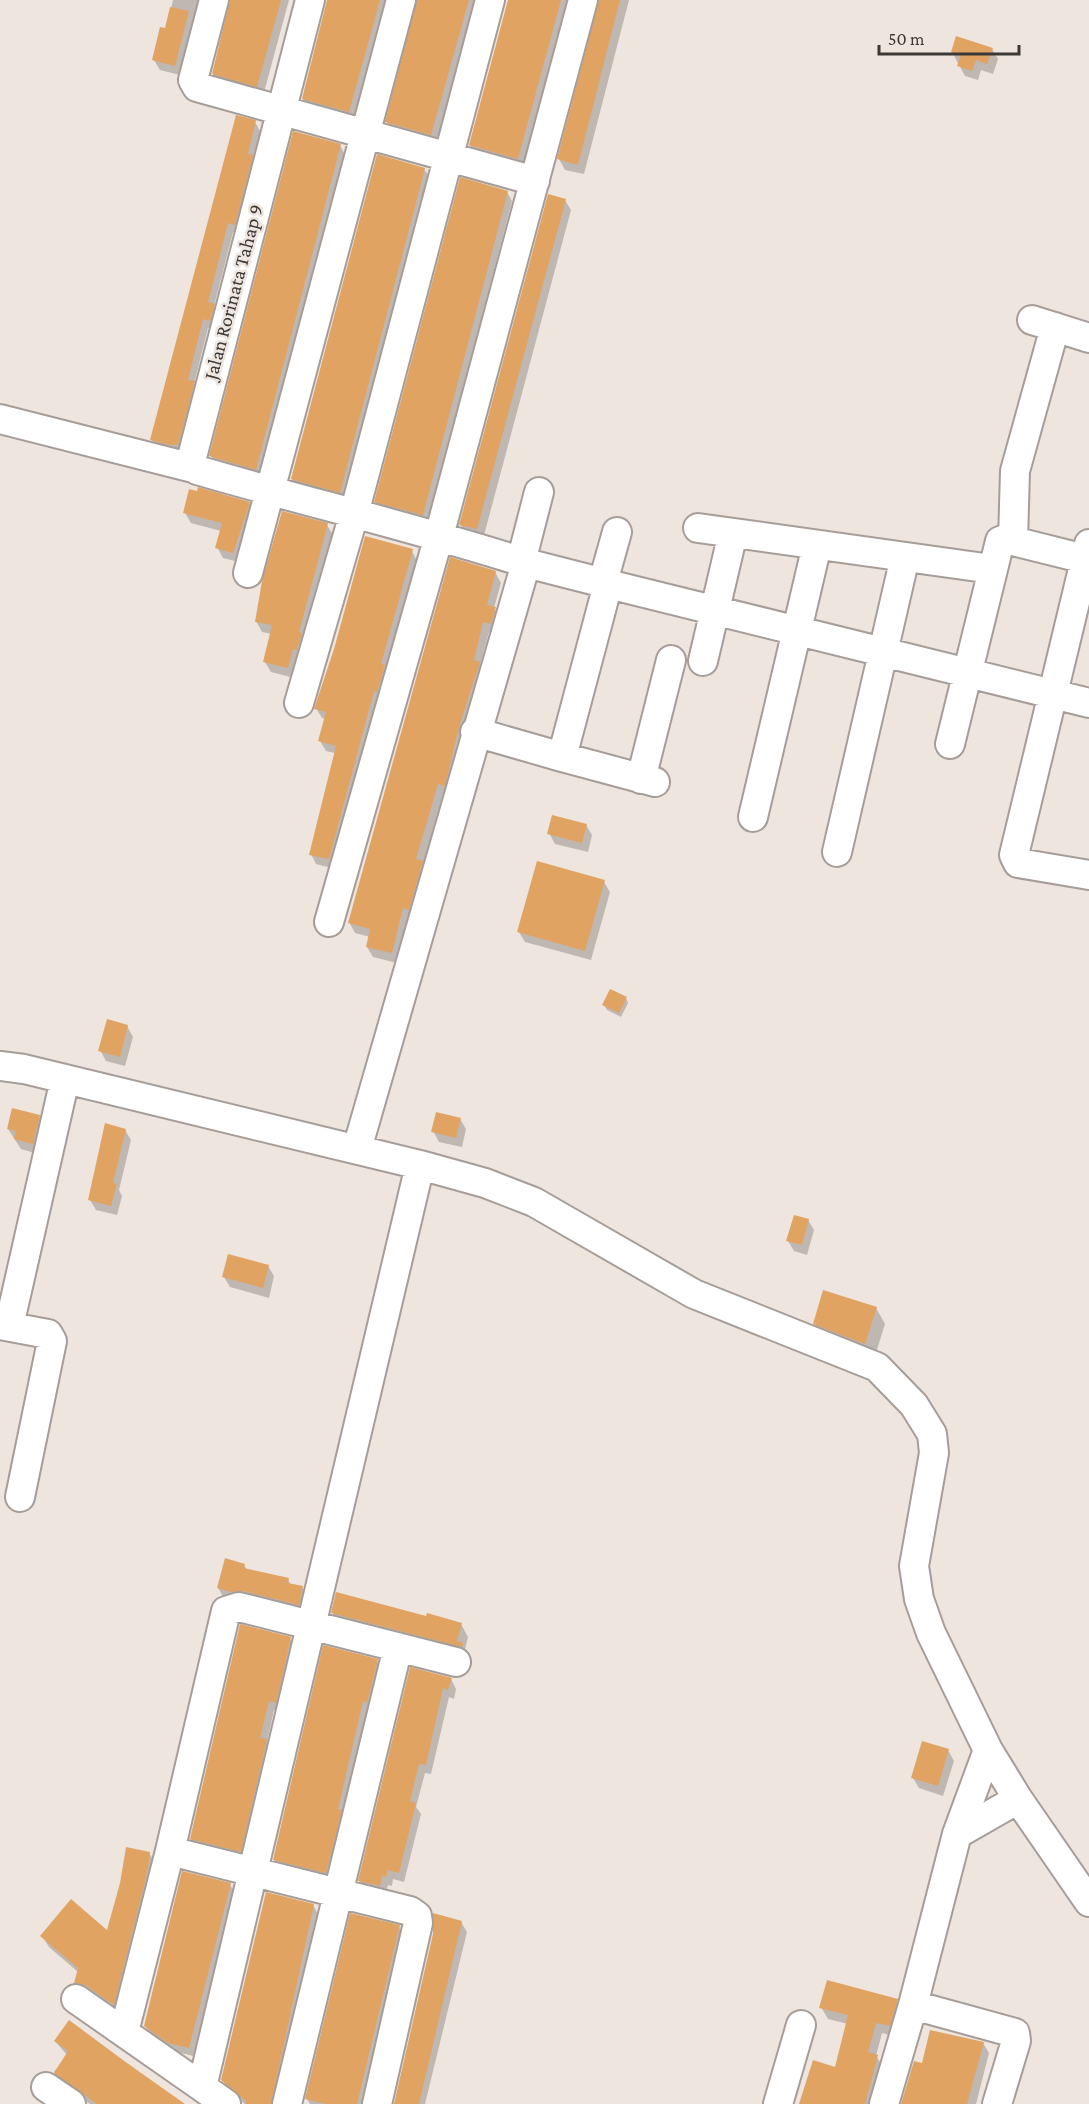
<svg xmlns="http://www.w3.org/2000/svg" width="1089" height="2104" font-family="'Crimson Pro',serif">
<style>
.shadow{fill:#0003}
.building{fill:#e1a362}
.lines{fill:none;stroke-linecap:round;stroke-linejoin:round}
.minor-casing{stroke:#a69d98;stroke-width:32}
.minor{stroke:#fff;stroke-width:28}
.labels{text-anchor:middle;stroke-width:5;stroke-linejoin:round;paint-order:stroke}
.street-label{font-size:20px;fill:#3b3835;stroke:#eee5df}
</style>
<rect width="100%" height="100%" fill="#eee5df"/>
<!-- shadow -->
<path class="shadow" d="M 173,0 L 199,0 L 180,75 L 160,70 L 154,60 L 166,30 Z
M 231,0 L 289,0 L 263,96 L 219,84 L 213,74 Z
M 330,0 L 388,0 L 354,122 L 309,109 L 303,99 Z
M 419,0 L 477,0 L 437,144 L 393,132 L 387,122 Z
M 510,0 L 569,0 L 523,168 L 476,155 L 470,145 Z
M 600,0 L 629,0 L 584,174 L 565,170 L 559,159 Z
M 992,49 L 998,59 L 993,74 L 981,70 L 978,80 L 965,76 L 952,52 Z
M 255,122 L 260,131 L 254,159 L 257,166 L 240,233 L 233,232 L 222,275 L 214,306 L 219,314 L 215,330 L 208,328 L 194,384 L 199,392 L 183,454 L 157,449 L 152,440 Z
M 340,145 L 345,155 L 261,478 L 217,466 L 211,456 Z
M 424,169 L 430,178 L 345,501 L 298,488 L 292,479 Z
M 507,192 L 512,201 L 428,524 L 381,511 L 376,502 Z
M 565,200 L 571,210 L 483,539 L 467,535 L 461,525 Z
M 249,503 L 255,514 L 239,562 L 223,558 L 217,547 L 221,531 L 191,523 L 185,513 Z
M 327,525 L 333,535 L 294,678 L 271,672 L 265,662 L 272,634 L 262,632 L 256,621 Z
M 412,551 L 417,561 L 335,869 L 316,864 L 311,854 L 335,753 L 326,751 L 320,741 L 326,719 L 322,718 L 316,708 Z
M 495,572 L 501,583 L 494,608 L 501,619 L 497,634 L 489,632 L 480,665 L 485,674 L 450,796 L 443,794 L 423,865 L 428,873 L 415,920 L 409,918 L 397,963 L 373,957 L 367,947 L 370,937 L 355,933 L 349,922 Z
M 586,825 L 592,835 L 588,852 L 555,844 L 549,833 Z
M 604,882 L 610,892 L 591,960 L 525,942 L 519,932 Z
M 626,998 L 628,1003 L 621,1017 L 607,1010 L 604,1005 Z
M 127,1026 L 133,1037 L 125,1066 L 106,1061 L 100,1050 Z
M 39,1116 L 45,1126 L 38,1154 L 21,1149 L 8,1129 Z
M 460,1119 L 466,1129 L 462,1147 L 439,1142 L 433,1131 Z
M 125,1130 L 131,1140 L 119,1190 L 122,1196 L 117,1215 L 96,1210 L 90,1200 Z
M 808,1220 L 814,1230 L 807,1255 L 794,1251 L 788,1241 Z
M 268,1266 L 274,1276 L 269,1298 L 230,1287 L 224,1277 Z
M 876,1308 L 885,1324 L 874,1359 L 823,1339 L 814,1323 Z
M 244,1565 L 247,1570 L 288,1580 L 291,1585 L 302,1588 L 308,1598 L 304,1615 L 224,1598 L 218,1588 Z
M 333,1613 L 427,1618 L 461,1624 L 468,1637 L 465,1649 L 469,1659 L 340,1626 Z
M 290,1639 L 296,1649 L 281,1712 L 274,1710 L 267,1742 L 272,1751 L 246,1861 L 197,1849 L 191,1839 Z
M 377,1661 L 383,1670 L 373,1712 L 368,1710 L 343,1816 L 331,1882 L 280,1869 L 274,1859 Z
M 411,1669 L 451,1679 L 456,1689 L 454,1699 L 449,1697 L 431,1774 L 425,1773 L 416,1807 L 421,1814 L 404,1882 L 393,1879 L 392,1886 L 388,1885 L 385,1896 L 366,1891 L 360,1881 Z
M 948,1750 L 954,1761 L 943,1796 L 919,1788 L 913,1778 Z
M 149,1853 L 156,1864 L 120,2015 L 82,1994 L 76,1983 L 78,1972 L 49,1947 L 42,1936 L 108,1933 Z
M 230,1885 L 235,1893 L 193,2056 L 174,2051 L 150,2034 L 145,2026 Z
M 313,1905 L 319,1916 L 277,2104 L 245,2104 L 229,2091 L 223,2080 Z
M 461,1922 L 467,1932 L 425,2104 L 396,2104 Z
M 399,1927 L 405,1937 L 365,2104 L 310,2104 L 307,2099 Z
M 897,2000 L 903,2011 L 896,2037 L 882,2033 L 876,2056 L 884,2068 L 874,2104 L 801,2104 L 837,2068 L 848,2024 L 828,2019 L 821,2007 Z
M 55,2041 L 182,2104 L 90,2104 L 60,2082 L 54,2072 L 67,2055 Z
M 983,2043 L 989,2053 L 976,2104 L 903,2104 L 923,2065 Z"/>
<!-- building -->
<path class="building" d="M 230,0 L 281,0 L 257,87 L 212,74 Z
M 327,0 L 380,0 L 349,112 L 302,99 Z
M 417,0 L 469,0 L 431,135 L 385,122 Z
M 508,0 L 561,0 L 518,159 L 469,145 Z
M 599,0 L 620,0 L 578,165 L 557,159 Z
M 170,7 L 189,11 L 175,66 L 152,60 L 160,27 L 165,28 Z
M 956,36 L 993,48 L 987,64 L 976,60 L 972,71 L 957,66 L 961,55 L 951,52 Z
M 236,115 L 256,120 L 248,154 L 253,155 L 235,225 L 228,223 L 214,279 L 208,302 L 215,304 L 210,321 L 203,319 L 188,380 L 195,381 L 178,445 L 170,445 L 150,440 Z
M 293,131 L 341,144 L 256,470 L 209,456 Z
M 377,154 L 425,168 L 340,493 L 291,479 Z
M 460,177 L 508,191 L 423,515 L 374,502 Z
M 548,194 L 566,199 L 477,529 L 459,525 Z
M 198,487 L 250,502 L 233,553 L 215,548 L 222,523 L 183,513 L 189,489 L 197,491 Z
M 282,511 L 328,523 L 299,632 L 302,633 L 297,650 L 293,649 L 288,668 L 263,662 L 272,625 L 255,622 L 262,581 Z
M 365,536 L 413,549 L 381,664 L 385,665 L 377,692 L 374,691 L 329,859 L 309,855 L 336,746 L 318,741 L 326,712 L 314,709 L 334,649 Z
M 450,557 L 496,571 L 487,605 L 496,607 L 491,624 L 483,622 L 474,660 L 480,662 L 459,727 L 445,786 L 438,784 L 416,859 L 423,861 L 409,910 L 403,908 L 392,953 L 366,947 L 370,929 L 348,923 Z
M 552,815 L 587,824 L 582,843 L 547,834 Z
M 537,861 L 605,880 L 585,951 L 517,932 Z
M 610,989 L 627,997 L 619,1013 L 602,1005 Z
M 107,1019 L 128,1025 L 120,1057 L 98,1051 Z
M 12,1108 L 40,1115 L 33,1144 L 14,1139 L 16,1131 L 7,1129 Z
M 436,1112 L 461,1118 L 456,1138 L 431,1132 Z
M 105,1123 L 126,1129 L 113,1183 L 117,1184 L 111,1206 L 88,1200 Z
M 794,1215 L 809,1219 L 802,1245 L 786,1241 Z
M 228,1254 L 269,1265 L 263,1288 L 222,1277 Z
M 823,1290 L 877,1307 L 865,1344 L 813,1324 Z
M 225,1558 L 245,1564 L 244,1568 L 289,1578 L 288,1583 L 303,1586 L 299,1605 L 243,1591 L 231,1592 L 217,1588 Z
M 336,1592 L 426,1616 L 427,1613 L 462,1623 L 457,1641 L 463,1643 L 462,1647 L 331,1613 Z
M 240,1624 L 291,1637 L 276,1703 L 269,1701 L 265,1718 L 260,1738 L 267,1739 L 241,1852 L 190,1839 Z
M 323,1645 L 378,1659 L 367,1703 L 363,1701 L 338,1809 L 342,1810 L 326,1873 L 273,1860 Z
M 410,1667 L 452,1678 L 448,1690 L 443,1688 L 426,1765 L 419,1764 L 410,1801 L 416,1803 L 399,1873 L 388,1870 L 386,1877 L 382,1876 L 380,1886 L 358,1881 Z
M 922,1741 L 949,1749 L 938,1786 L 911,1778 Z
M 126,1847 L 150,1852 L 148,1869 L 114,2005 L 85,1985 L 74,1983 L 78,1968 L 40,1936 L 71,1899 L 107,1930 L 120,1883 Z
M 182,1871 L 231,1883 L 189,2048 L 168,2043 L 144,2026 Z
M 266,1892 L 314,1904 L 271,2104 L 245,2104 L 246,2101 L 221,2080 Z
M 350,1913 L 400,1925 L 357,2104 L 326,2104 L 305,2099 Z
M 433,1913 L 462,1921 L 419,2104 L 394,2104 L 433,1934 Z
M 827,1980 L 898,1999 L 890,2026 L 876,2023 L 868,2052 L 878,2055 L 865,2104 L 799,2104 L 813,2060 L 835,2067 L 848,2015 L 819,2008 Z
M 69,2020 L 127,2063 L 185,2104 L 97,2104 L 54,2073 L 68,2051 L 54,2041 Z
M 930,2030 L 984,2042 L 967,2104 L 901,2104 L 914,2061 L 922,2063 Z"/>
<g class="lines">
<defs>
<path id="minor" d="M 214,0 L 193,80 L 197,87 L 535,181
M 310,0 L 190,465 L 197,470 C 306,502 417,528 526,563 L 357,1149
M 1032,320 L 1089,338
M 0,419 L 193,468
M 698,528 L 992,569
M 1013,541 L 1015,471 L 1055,327
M 1089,544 L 1014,855 L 1018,863 L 1089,875
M 521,562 L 539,492
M 248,573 L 401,0
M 603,582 L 617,532
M 608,584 L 1089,703
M 703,661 L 733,533
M 299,703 L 354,514 L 490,0
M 475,732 L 562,757 L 608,584 L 526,563
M 950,744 L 1000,541 L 1005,539 L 1085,559
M 562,757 L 655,782
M 641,779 L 671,660
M 753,817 L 817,545
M 837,852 L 905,557
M 329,922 L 439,536 L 583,0
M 0,1066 L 24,1069 L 420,1165 L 485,1183 L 534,1202 L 694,1294 L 877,1367 L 914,1405 L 932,1434 L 934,1453 L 914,1566 L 919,1599 L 931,1633 L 988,1750 L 1018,1799 L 1089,1902
M 0,1325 L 48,1334 L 52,1341 L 20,1497
M 9,1326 L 65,1079
M 957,1834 L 1018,1799
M 170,1851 L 226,1611 L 239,1607 L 456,1662
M 76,1999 L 202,2087
M 913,2005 L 1015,2033 L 1016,2041 L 997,2104
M 124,2032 L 170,1851 L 410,1911 L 417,1916 L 418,1923 L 377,2104
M 46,2087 L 71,2104
M 226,2104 L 202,2087 L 420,1165
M 287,2104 L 398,1647
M 778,2104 L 801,2025
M 884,2104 L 913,2005 L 957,1834 L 988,1750"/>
</defs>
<!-- minor casing -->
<use href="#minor" class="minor-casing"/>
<!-- minor -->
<use href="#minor" class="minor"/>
</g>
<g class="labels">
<!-- street labels -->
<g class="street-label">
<text transform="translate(233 292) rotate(-75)" y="7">Jalan Rorinata Tahap 9</text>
</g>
</g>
<!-- scale -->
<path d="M879 45v9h140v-9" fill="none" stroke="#3b3835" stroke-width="3"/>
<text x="888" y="45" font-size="18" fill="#3b3835" stroke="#eee5df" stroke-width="4.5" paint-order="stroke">50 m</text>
</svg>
